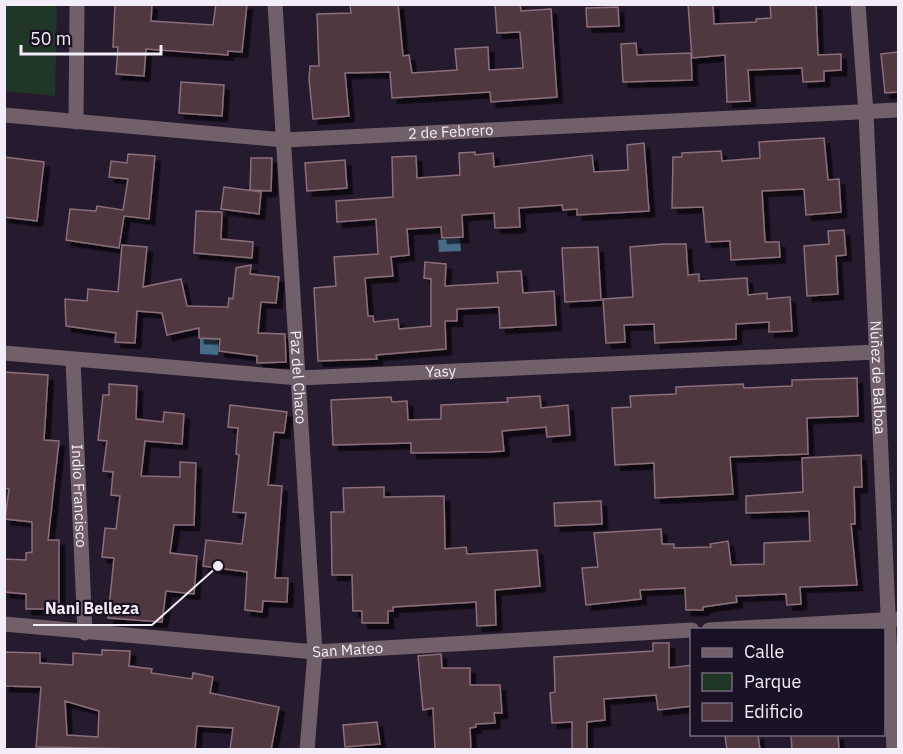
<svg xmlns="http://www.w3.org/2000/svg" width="903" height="754" font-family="'IBM Plex Sans',sans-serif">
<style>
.green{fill:#203727}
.water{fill:#476c87}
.building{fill:#503741;stroke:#8a6e79;stroke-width:1.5;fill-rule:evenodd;filter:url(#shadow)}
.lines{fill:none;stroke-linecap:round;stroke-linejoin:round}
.minor{stroke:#716069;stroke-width:15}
.labels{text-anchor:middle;stroke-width:4.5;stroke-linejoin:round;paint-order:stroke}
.street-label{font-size:15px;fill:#f3edfa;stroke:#1b1124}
.leader{fill:none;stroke:#f3edfa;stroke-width:2}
.callout-dot{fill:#f3edfa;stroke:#1b1124;stroke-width:2}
.callout-label{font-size:16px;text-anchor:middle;font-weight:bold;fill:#f3edfa;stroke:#1b1124;stroke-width:4.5;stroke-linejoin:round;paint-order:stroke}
</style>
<defs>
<filter id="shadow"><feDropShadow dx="5.5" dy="5.5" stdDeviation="0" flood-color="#0009"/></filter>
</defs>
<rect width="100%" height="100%" fill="#251a2e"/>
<!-- green -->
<path class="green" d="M 5,4 L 57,5 L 55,96 L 5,91 Z"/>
<!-- water -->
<path class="water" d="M 460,238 L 461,251 L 439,252 L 438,240 Z
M 200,339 L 218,339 L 218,355 L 200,354 Z"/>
<!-- building -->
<path class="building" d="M 115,4 L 152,4 L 151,21 L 213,25 L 216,4 L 247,4 L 242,52 L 228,51 L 228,55 L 146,49 L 144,76 L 116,74 L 118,47 L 113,47 Z
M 350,4 L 398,4 L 403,56 L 409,55 L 412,73 L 457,70 L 455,49 L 488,47 L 489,70 L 523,68 L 520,32 L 497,33 L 495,4 L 520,4 L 521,11 L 551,9 L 557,97 L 491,102 L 490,92 L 392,98 L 390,72 L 345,73 L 349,116 L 313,119 L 309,79 L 310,66 L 319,66 L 317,14 L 351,13 Z
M 688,4 L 713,4 L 714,24 L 756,22 L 756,19 L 771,18 L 770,4 L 816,4 L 818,55 L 841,54 L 841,70 L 824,71 L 824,81 L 803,82 L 802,68 L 748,70 L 750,101 L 727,102 L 725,55 L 692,58 Z
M 618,7 L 619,26 L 587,27 L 586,8 Z
M 636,43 L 637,55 L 691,53 L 692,80 L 623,82 L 621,44 Z
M 898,52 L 898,92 L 885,93 L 881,54 Z
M 181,82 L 224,85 L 222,116 L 179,113 Z
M 824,138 L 828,180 L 839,179 L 841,212 L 806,215 L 804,189 L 762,191 L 765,242 L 779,242 L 780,257 L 731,260 L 730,241 L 706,242 L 703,207 L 672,208 L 673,157 L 682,157 L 682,153 L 721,151 L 722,161 L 760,158 L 759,142 Z
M 644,143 L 649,211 L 577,215 L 577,209 L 563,210 L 562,205 L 519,208 L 520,227 L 495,228 L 494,213 L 462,215 L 463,237 L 442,238 L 441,227 L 407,229 L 409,255 L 391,257 L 393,276 L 365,278 L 368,316 L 373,316 L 374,322 L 398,319 L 399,329 L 431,326 L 431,279 L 424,278 L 425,262 L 446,264 L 445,286 L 498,283 L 497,272 L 521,271 L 523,293 L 554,291 L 556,325 L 500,328 L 499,307 L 457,309 L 457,321 L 445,321 L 446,349 L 376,355 L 377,359 L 318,361 L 314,288 L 336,286 L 334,257 L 378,254 L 376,219 L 337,222 L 336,201 L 393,197 L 392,157 L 416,156 L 417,178 L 460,175 L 459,153 L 475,152 L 475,155 L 493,153 L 494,167 L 592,155 L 594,172 L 628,170 L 627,145 Z
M 128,154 L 155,156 L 149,219 L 124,216 L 119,248 L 66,240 L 70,209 L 96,211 L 97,206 L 123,210 L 128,179 L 109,177 L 111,161 L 127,163 Z
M 4,157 L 44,162 L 37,221 L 4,217 Z
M 251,158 L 272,158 L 271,191 L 250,190 Z
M 345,160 L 347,188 L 307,191 L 305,163 Z
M 224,187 L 261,192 L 259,214 L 221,209 Z
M 196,211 L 222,212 L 221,239 L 253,242 L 252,258 L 194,253 Z
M 844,230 L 846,255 L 836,256 L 838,294 L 807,296 L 804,246 L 829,244 L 828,231 Z
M 664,244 L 686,244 L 688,275 L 699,274 L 699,281 L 747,278 L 748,295 L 767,293 L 767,299 L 790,297 L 792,331 L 769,332 L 769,322 L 736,324 L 736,339 L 655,343 L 654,324 L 624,325 L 625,342 L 606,343 L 603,299 L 633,297 L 630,247 Z
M 122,245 L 147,247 L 143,287 L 181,279 L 187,306 L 228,307 L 229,298 L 233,299 L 236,268 L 251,265 L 250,274 L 279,277 L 276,303 L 261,302 L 258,333 L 285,334 L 286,362 L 257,363 L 257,356 L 219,351 L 220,339 L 199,338 L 199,328 L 167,335 L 162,313 L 137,311 L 135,343 L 115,342 L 116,333 L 66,326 L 65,299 L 87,301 L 88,289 L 118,292 Z
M 598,247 L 601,300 L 565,302 L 562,248 Z
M 4,372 L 48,375 L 44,440 L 59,441 L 48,540 L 59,540 L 59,609 L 26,609 L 26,594 L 4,592 L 4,559 L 26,560 L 26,553 L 32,552 L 32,522 L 5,519 L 9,489 L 4,488 Z
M 857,378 L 858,416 L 807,418 L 808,454 L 730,457 L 733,494 L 655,498 L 654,463 L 615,465 L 612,408 L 631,407 L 630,396 L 676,394 L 676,387 L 743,384 L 744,388 L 792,386 L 792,380 Z
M 109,384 L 137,386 L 136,419 L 163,422 L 164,412 L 184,414 L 182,444 L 145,441 L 141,476 L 180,477 L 180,462 L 196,463 L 194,525 L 174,525 L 170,553 L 197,556 L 194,594 L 166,591 L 162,622 L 108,618 L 114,558 L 102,557 L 105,528 L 116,529 L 120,496 L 111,495 L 113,472 L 103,471 L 107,441 L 98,440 L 103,395 L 109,395 Z
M 540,396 L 541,408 L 568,405 L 570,435 L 547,437 L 546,427 L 502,431 L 504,451 L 489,452 L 411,453 L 411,443 L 333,445 L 331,400 L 391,397 L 392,402 L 407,401 L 408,420 L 441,419 L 441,405 L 508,402 L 507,398 Z
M 230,405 L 287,412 L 284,433 L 274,432 L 268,485 L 282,486 L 275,578 L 288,578 L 287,602 L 263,601 L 262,612 L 245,610 L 247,572 L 203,566 L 206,540 L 242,544 L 246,513 L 233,512 L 239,455 L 236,454 L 238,428 L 228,427 Z
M 861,455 L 862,487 L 854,487 L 855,524 L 851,524 L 857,585 L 800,587 L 801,604 L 787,605 L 786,594 L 736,596 L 737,602 L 703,607 L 703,610 L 686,610 L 685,588 L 640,590 L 641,599 L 586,605 L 582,568 L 598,567 L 594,533 L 661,529 L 662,544 L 674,544 L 674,548 L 711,547 L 710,544 L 728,541 L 731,565 L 764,564 L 764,543 L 810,541 L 809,511 L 746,513 L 746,496 L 803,492 L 802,458 Z
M 384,487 L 384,497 L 444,496 L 445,549 L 466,547 L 467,554 L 537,550 L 540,586 L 495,590 L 496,625 L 477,626 L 476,602 L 393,607 L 393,611 L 388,611 L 388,623 L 362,623 L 362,611 L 353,611 L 352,575 L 332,575 L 331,512 L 344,512 L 343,488 Z
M 601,501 L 602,524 L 555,526 L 554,503 Z
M 653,643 L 669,643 L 669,668 L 692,665 L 692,706 L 658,710 L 656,695 L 604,699 L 605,720 L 587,722 L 587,750 L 572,750 L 572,722 L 552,723 L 550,693 L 555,692 L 554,657 L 653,651 Z
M 102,650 L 130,651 L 129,666 L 152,669 L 151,673 L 192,679 L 193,673 L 213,677 L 210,693 L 279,707 L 271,750 L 230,750 L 233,728 L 197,726 L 195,750 L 36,747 L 41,687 L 4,686 L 4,652 L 40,653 L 40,663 L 73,665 L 73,653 L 102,655 ZM 65,701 L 99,711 L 98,737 L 67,735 Z
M 441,654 L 442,668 L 470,668 L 470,685 L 500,685 L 502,713 L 494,713 L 495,723 L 476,724 L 476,727 L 470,728 L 471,750 L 435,750 L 433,708 L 423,710 L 418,656 Z
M 377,722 L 380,744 L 345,747 L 343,725 Z
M 725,735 L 758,735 L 760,750 L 727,750 Z
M 791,735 L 838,735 L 839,750 L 792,750 Z"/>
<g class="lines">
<!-- minor -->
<g class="minor">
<path id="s1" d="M 275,4 L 315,652 L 307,750"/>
<path id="s2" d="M 858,4 L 866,113 L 894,750"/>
<path id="s3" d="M 4,115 L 284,140 L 898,110"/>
<path d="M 76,122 L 77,4"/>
<path id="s4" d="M 4,353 L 299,378 L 877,352"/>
<path id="s5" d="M 73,360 L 85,633"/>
<path id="s6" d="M 4,624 L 315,652 L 692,630"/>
<path d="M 709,630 L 898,619"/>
</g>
</g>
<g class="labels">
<!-- street labels -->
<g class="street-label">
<text dy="5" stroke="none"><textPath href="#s3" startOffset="448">2 de Febrero</textPath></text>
<text dy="5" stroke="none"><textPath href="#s4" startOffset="438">Yasy</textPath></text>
<text dy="5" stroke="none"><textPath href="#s1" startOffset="374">Paz del Chaco</textPath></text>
<text dy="5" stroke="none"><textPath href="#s2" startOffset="374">Núñez de Balboa</textPath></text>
<text dy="5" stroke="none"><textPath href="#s5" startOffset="136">Indio Francisco</textPath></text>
<text dy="5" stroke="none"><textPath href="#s6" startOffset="345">San Mateo</textPath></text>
</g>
</g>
<!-- callouts -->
<path class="leader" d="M218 566L152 625H33"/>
<circle class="callout-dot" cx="218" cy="566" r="6"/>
<g class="callout-label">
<text x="92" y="614">Nani Belleza</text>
</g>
<!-- border -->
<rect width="903" height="754" fill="none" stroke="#f3edfa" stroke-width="12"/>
<!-- legend -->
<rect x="690" y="628" width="195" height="108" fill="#1b1124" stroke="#71697a" stroke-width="1.5"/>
<rect x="702" y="648" width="30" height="9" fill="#716069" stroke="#71697a" stroke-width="1.5"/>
<text x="744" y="658" font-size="18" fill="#f3edfa">Calle</text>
<rect x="702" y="673" width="30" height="18" fill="#203727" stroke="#71697a" stroke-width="1.5"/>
<text x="744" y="688" font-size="18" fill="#f3edfa">Parque</text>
<rect x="702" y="703" width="30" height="18" fill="#503741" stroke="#71697a" stroke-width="1.5"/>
<text x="744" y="718" font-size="18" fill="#f3edfa">Edificio</text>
<!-- scale -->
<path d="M21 45v9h140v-9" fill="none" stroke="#f3edfa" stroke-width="3"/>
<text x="30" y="45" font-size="18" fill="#f3edfa" stroke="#1b1124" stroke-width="4.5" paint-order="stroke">50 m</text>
</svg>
